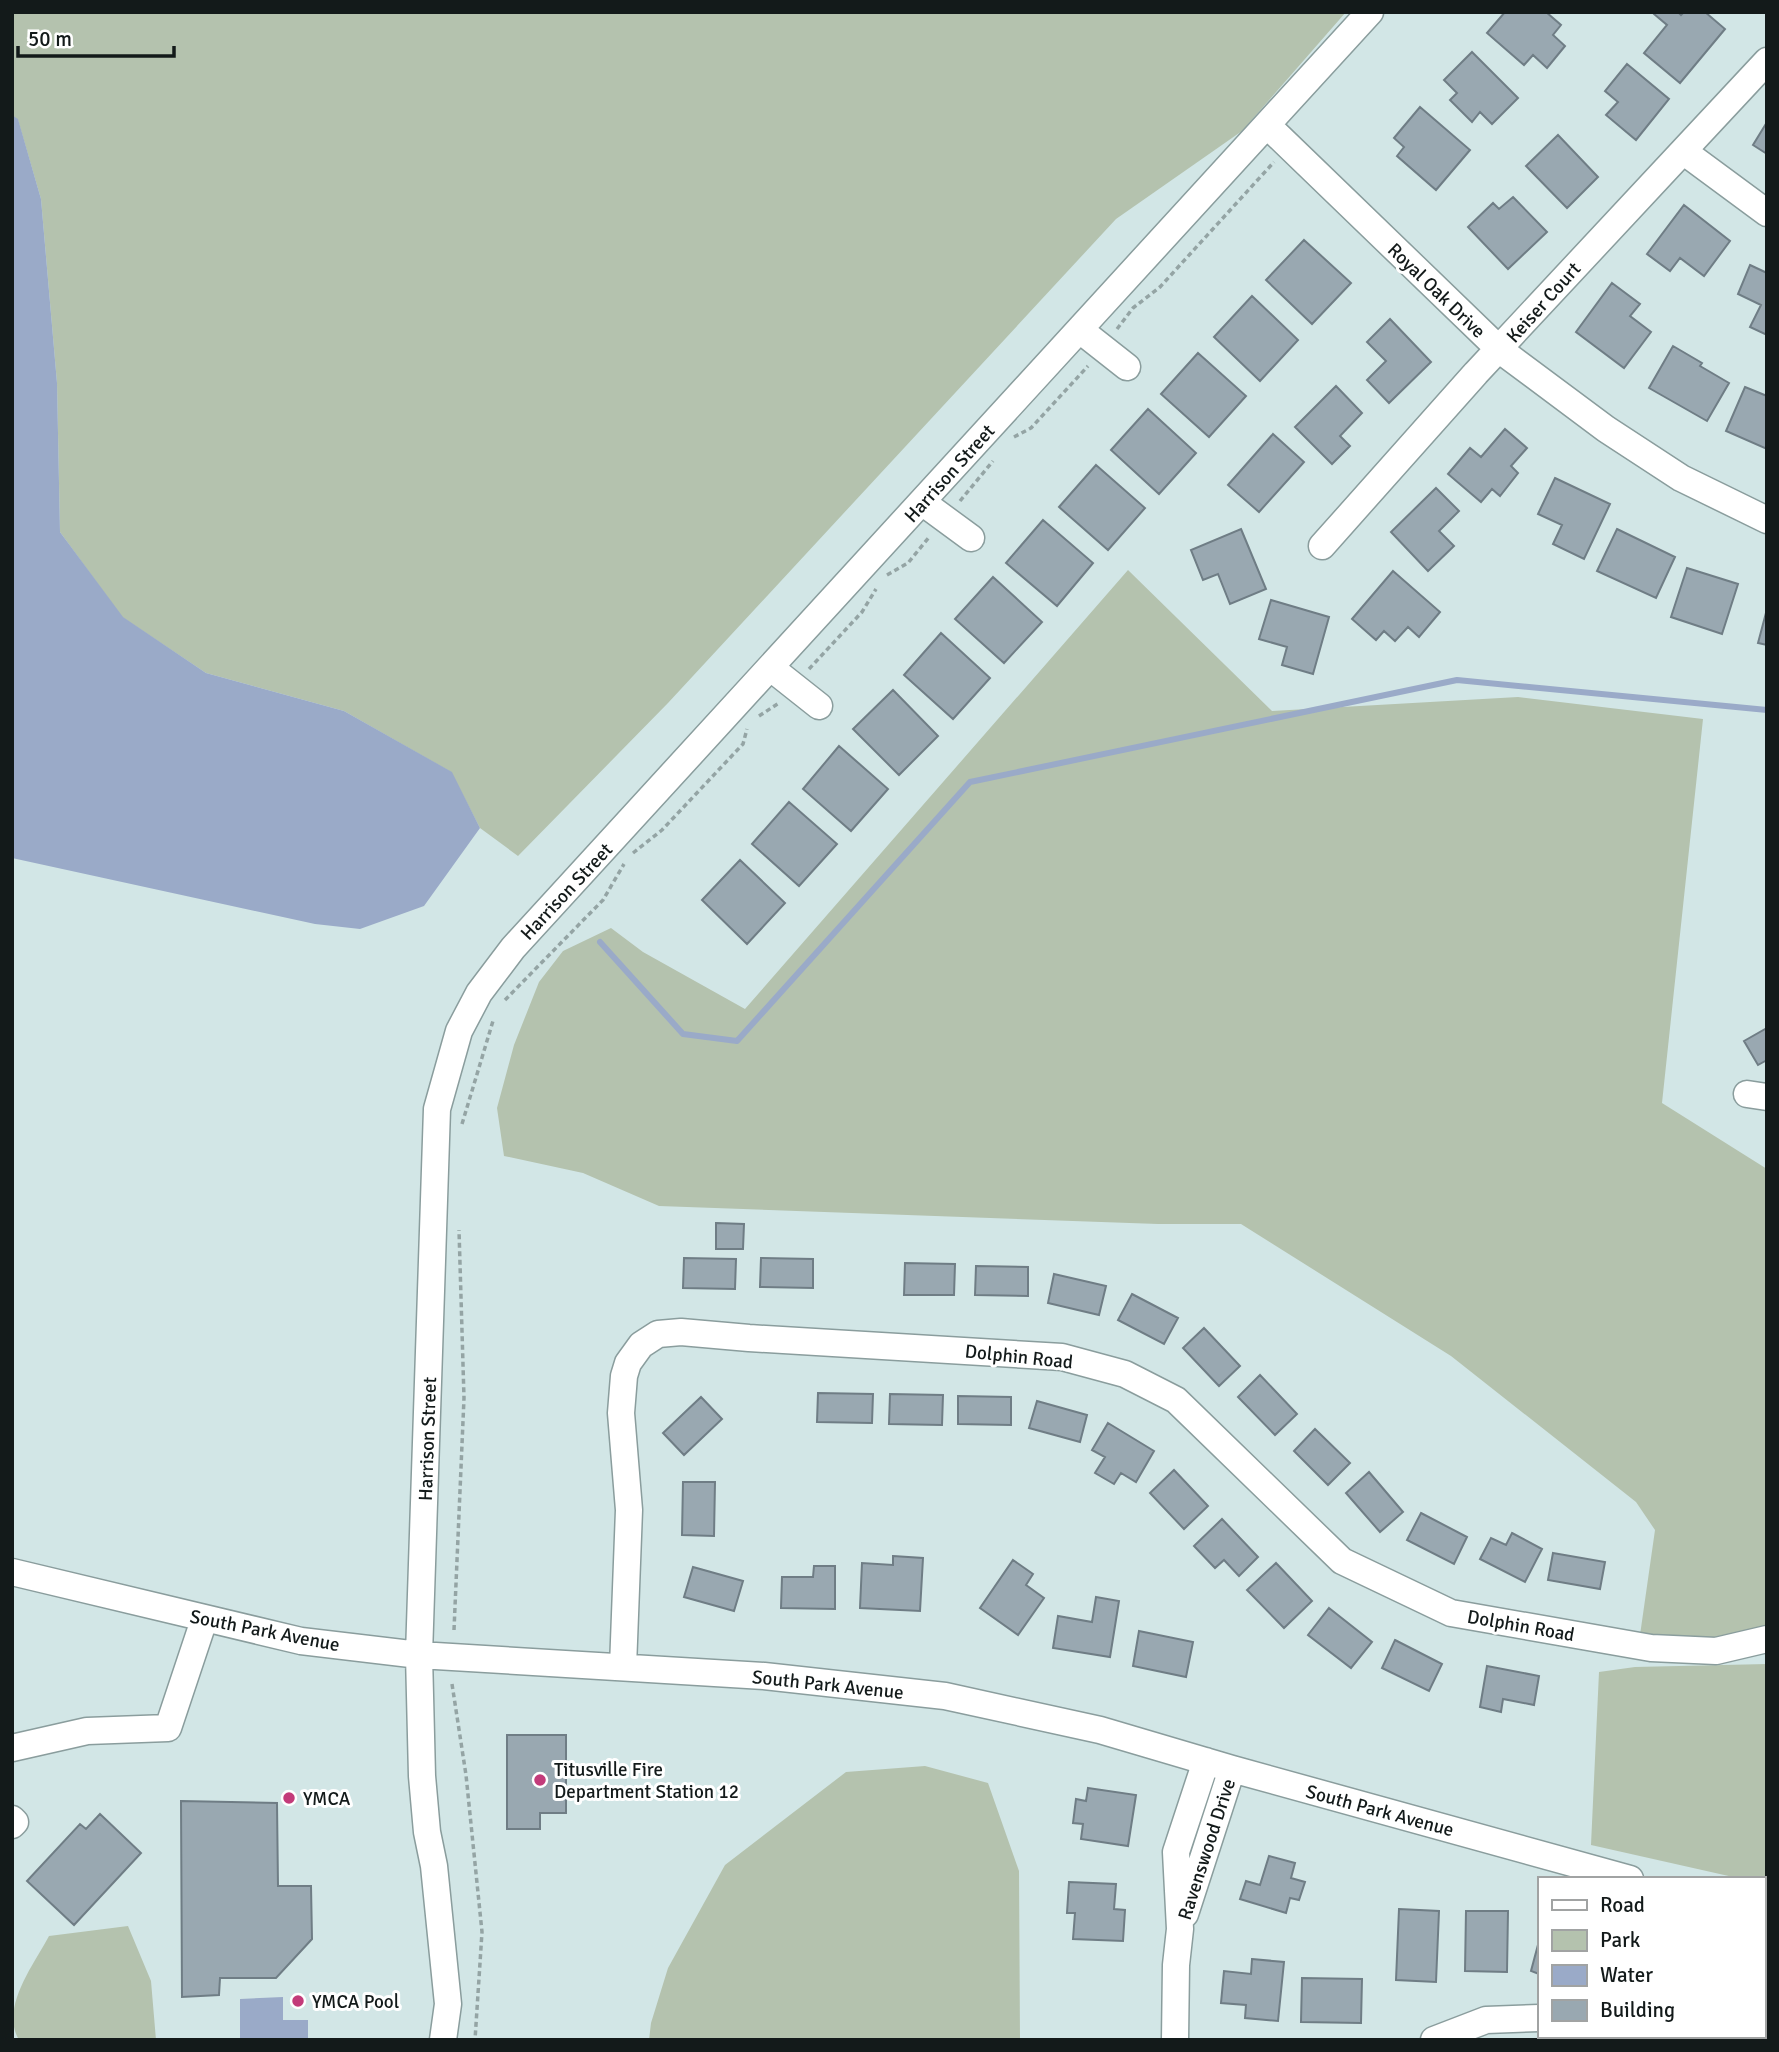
<svg xmlns="http://www.w3.org/2000/svg" width="1779" height="2052" font-family="Signika,sans-serif">
<style>
.green{fill:#b4c2ae}
.water{fill:#9aaac8}
.lines{fill:none;stroke-linecap:round;stroke-linejoin:round}
.stream{stroke:#9aaac8;stroke-width:6}
.building{fill:#99a8b1;stroke:#6f7d85;stroke-width:2}
.minor-casing{stroke:#8a9d9d;stroke-width:29}
.path{stroke:#94a4a4;stroke-width:3.5;stroke-dasharray:5 3.5;stroke-linecap:butt}
.minor{stroke:#fff;stroke-width:26}
.poi-dot{fill:#c33b7a;stroke:#fff;stroke-width:2.5}
.labels{text-anchor:middle;stroke-width:6;stroke-linejoin:round;paint-order:stroke}
.street-label{font-size:19px;fill:#131a1a;stroke:#fff}
.poi-label{font-size:19px;fill:#131a1a;stroke:#fff;text-anchor:start}
</style>
<rect width="100%" height="100%" fill="#d2e6e6"/>
<!-- green -->
<path class="green" d="M 12,12 L 1346,12 L 1242,131 L 1116,219 L 668,703 L 518,856 L 480,828 L 451,772 L 344,711 L 206,673 L 122,617 L 60,532 L 57,383 L 41,199 L 18,120 L 12,115 Z
M 1128,570 L 1272,711 L 1518,697 L 1703,719 L 1662,1103 L 1767,1169 L 1767,1624 L 1763,1629 L 1714,1640 L 1640,1635 L 1655,1530 L 1636,1502 L 1451,1356 L 1241,1224 L 1158,1224 L 659,1206 L 583,1173 L 504,1156 L 497,1108 L 514,1045 L 539,982 L 563,951 L 611,928 L 643,952 L 745,1009 Z
M 1767,1664 L 1767,1884 L 1763,1884 L 1763,1879 L 1742,1879 L 1591,1845 L 1599,1672 L 1635,1667 Z
M 925,1766 L 988,1783 L 1019,1871 L 1020,2040 L 649,2040 L 651,2023 L 668,1968 L 725,1865 L 846,1772 Z
M 128,1926 L 151,1981 L 156,2040 L 19,2040 C 0,2008 33,1966 49,1936 Z"/>
<!-- water -->
<path class="water" d="M 12,115 L 18,119 L 41,199 L 57,383 L 60,532 L 123,617 L 206,673 L 344,711 L 452,772 L 480,828 L 424,906 L 360,929 L 315,924 L 12,858 Z
M 283,1997 L 283,2020 L 308,2020 L 308,2040 L 240,2040 L 240,1999 Z"/>
<g class="lines">
<!-- stream -->
<path class="stream" d="M 600,942 L 683,1034 L 737,1041 L 970,782 L 1457,680 L 1767,710"/>
</g>
<!-- building -->
<path class="building" d="M 1505,12 L 1546,12 L 1561,25 L 1553,35 L 1565,46 L 1547,68 L 1533,55 L 1524,65 L 1487,33 Z
M 1655,12 L 1678,12 L 1681,15 L 1684,12 L 1705,12 L 1725,29 L 1680,83 L 1644,53 L 1667,25 L 1654,14 Z
M 1472,52 L 1518,98 L 1492,124 L 1480,112 L 1472,122 L 1450,100 L 1457,93 L 1444,80 Z
M 1627,64 L 1669,99 L 1636,140 L 1606,115 L 1618,102 L 1605,91 Z
M 1420,107 L 1470,150 L 1436,190 L 1397,156 L 1404,147 L 1394,138 Z
M 1767,122 L 1767,154 L 1753,145 Z
M 1558,135 L 1598,177 L 1567,208 L 1526,166 Z
M 1513,197 L 1547,232 L 1508,269 L 1468,227 L 1493,203 L 1499,209 Z
M 1684,205 L 1730,241 L 1704,276 L 1680,258 L 1670,271 L 1647,254 Z
M 1304,240 L 1351,283 L 1312,324 L 1266,280 Z
M 1750,265 L 1767,273 L 1767,335 L 1750,327 L 1761,305 L 1738,294 Z
M 1612,283 L 1640,304 L 1630,316 L 1651,332 L 1624,368 L 1576,332 Z
M 1252,296 L 1298,340 L 1260,381 L 1214,337 Z
M 1390,319 L 1431,362 L 1389,403 L 1367,380 L 1386,361 L 1367,342 Z
M 1673,346 L 1702,363 L 1700,366 L 1729,383 L 1707,421 L 1649,388 Z
M 1198,353 L 1246,396 L 1209,437 L 1161,394 Z
M 1336,386 L 1362,413 L 1340,436 L 1350,446 L 1332,464 L 1295,427 Z
M 1745,387 L 1767,396 L 1767,449 L 1726,431 Z
M 1148,409 L 1196,453 L 1159,494 L 1111,450 Z
M 1505,429 L 1527,448 L 1511,466 L 1518,473 L 1500,496 L 1492,489 L 1481,502 L 1448,474 L 1470,448 L 1481,457 Z
M 1273,434 L 1304,462 L 1259,512 L 1228,485 Z
M 1096,465 L 1145,508 L 1108,550 L 1059,507 Z
M 1555,478 L 1610,504 L 1584,559 L 1553,544 L 1562,525 L 1538,514 Z
M 1436,488 L 1459,511 L 1439,531 L 1454,546 L 1428,571 L 1391,532 Z
M 1043,520 L 1093,563 L 1057,606 L 1006,563 Z
M 1241,529 L 1266,589 L 1230,604 L 1218,574 L 1203,580 L 1191,550 Z
M 1617,529 L 1675,557 L 1656,598 L 1597,571 Z
M 1687,568 L 1738,584 L 1722,634 L 1671,617 Z
M 1393,571 L 1440,612 L 1419,637 L 1408,627 L 1395,641 L 1384,631 L 1376,640 L 1352,619 Z
M 993,577 L 1042,622 L 1004,663 L 955,619 Z
M 1271,600 L 1329,617 L 1313,674 L 1282,665 L 1287,647 L 1259,639 Z
M 1767,609 L 1767,645 L 1758,643 Z
M 941,633 L 990,678 L 953,719 L 904,675 Z
M 893,690 L 938,736 L 899,775 L 853,729 Z
M 839,746 L 888,789 L 851,831 L 803,789 Z
M 789,802 L 837,844 L 799,886 L 752,844 Z
M 740,860 L 785,903 L 747,944 L 702,900 Z
M 1767,1028 L 1767,1060 L 1758,1065 L 1744,1041 Z
M 716,1223 L 744,1224 L 743,1249 L 716,1249 Z
M 684,1258 L 736,1259 L 735,1289 L 683,1288 Z
M 761,1258 L 813,1259 L 813,1288 L 760,1287 Z
M 905,1263 L 955,1264 L 954,1295 L 904,1295 Z
M 976,1266 L 1028,1267 L 1028,1296 L 975,1295 Z
M 1054,1274 L 1106,1286 L 1099,1315 L 1048,1303 Z
M 1132,1294 L 1178,1318 L 1164,1344 L 1118,1320 Z
M 1204,1328 L 1240,1366 L 1219,1386 L 1183,1348 Z
M 1260,1375 L 1297,1414 L 1275,1435 L 1238,1397 Z
M 818,1393 L 873,1394 L 872,1423 L 817,1422 Z
M 890,1394 L 943,1395 L 942,1425 L 889,1424 Z
M 958,1396 L 1011,1397 L 1011,1425 L 958,1424 Z
M 701,1397 L 722,1419 L 684,1455 L 663,1433 Z
M 1037,1401 L 1087,1415 L 1080,1442 L 1029,1428 Z
M 1108,1423 L 1154,1451 L 1136,1482 L 1121,1473 L 1114,1484 L 1095,1473 L 1105,1457 L 1092,1450 Z
M 1315,1429 L 1350,1463 L 1328,1485 L 1294,1451 Z
M 1174,1470 L 1208,1506 L 1184,1529 L 1150,1493 Z
M 1369,1472 L 1403,1512 L 1380,1532 L 1346,1493 Z
M 683,1482 L 715,1482 L 714,1536 L 682,1535 Z
M 1421,1513 L 1467,1537 L 1454,1564 L 1407,1540 Z
M 1222,1519 L 1258,1557 L 1239,1576 L 1224,1560 L 1215,1568 L 1194,1546 Z
M 1512,1533 L 1542,1549 L 1525,1582 L 1480,1559 L 1491,1538 L 1506,1545 Z
M 1553,1553 L 1605,1562 L 1600,1589 L 1548,1580 Z
M 893,1556 L 923,1558 L 920,1611 L 860,1608 L 862,1563 L 893,1565 Z
M 1013,1560 L 1033,1574 L 1026,1585 L 1044,1598 L 1018,1635 L 980,1608 Z
M 1276,1563 L 1312,1601 L 1284,1628 L 1247,1590 Z
M 814,1566 L 835,1566 L 835,1609 L 781,1608 L 782,1577 L 813,1577 Z
M 693,1567 L 743,1581 L 734,1611 L 684,1597 Z
M 1096,1597 L 1119,1601 L 1110,1657 L 1053,1648 L 1058,1616 L 1092,1622 Z
M 1329,1608 L 1372,1642 L 1351,1668 L 1308,1635 Z
M 1139,1631 L 1193,1642 L 1186,1677 L 1133,1666 Z
M 1395,1640 L 1442,1664 L 1429,1691 L 1382,1668 Z
M 1487,1666 L 1539,1676 L 1534,1705 L 1503,1699 L 1501,1712 L 1480,1707 Z
M 507,1735 L 566,1735 L 566,1813 L 540,1813 L 540,1829 L 507,1829 Z
M 1088,1788 L 1136,1795 L 1128,1846 L 1081,1839 L 1083,1824 L 1073,1823 L 1076,1799 L 1086,1801 Z
M 181,1801 L 277,1803 L 278,1886 L 311,1886 L 312,1939 L 276,1978 L 220,1978 L 219,1995 L 182,1997 Z
M 100,1814 L 141,1853 L 74,1925 L 27,1881 L 80,1824 L 86,1829 Z
M 1269,1856 L 1295,1863 L 1291,1878 L 1305,1882 L 1299,1900 L 1290,1898 L 1286,1913 L 1240,1899 L 1246,1881 L 1260,1885 Z
M 1069,1882 L 1116,1884 L 1114,1909 L 1125,1910 L 1123,1941 L 1073,1939 L 1075,1913 L 1067,1913 Z
M 1399,1909 L 1439,1911 L 1436,1982 L 1396,1980 Z
M 1466,1911 L 1508,1911 L 1507,1972 L 1465,1971 Z
M 1539,1941 L 1539,1974 L 1531,1971 Z
M 1252,1959 L 1284,1962 L 1278,2021 L 1245,2018 L 1246,2005 L 1221,2003 L 1224,1971 L 1251,1974 Z
M 1302,1978 L 1362,1979 L 1361,2023 L 1301,2022 Z
M 1763,2006 L 1767,2010 L 1767,2040 L 1725,2040 L 1729,2036 L 1763,2036 Z"/>
<g class="lines">
<defs>
<path id="minor" d="M 1267,125 L 1500,350 L 1606,429 L 1681,478 L 1767,520
M 1683,151 L 1767,213
M 1080,330 L 1127,367
M 922,502 L 971,538
M 1322,546 L 1476,373 L 1767,61
M 771,668 L 819,706
M 1747,1094 L 1767,1097
M 12,1572 L 301,1641 L 419,1655 L 764,1676 L 945,1696 L 1100,1730 L 1232,1769 L 1630,1879
M 623,1667 L 629,1510 L 621,1413 L 624,1376 L 628,1363 L 641,1345 L 658,1334 L 681,1332 L 749,1338 L 1062,1357 L 1125,1374 L 1176,1400 L 1342,1561 L 1451,1613 L 1651,1648 L 1716,1651 L 1767,1639
M 12,1748 L 87,1731 L 168,1728 L 204,1620
M 12,1819 L 15,1822 L 12,1825
M 1185,1914 L 1232,1769
M 1763,1915 L 1767,1916
M 1614,2036 L 1621,2040
M 443,2040 L 448,2004 L 434,1866 L 427,1832 L 422,1776 L 419,1655 L 437,1109 L 459,1031 L 479,993 L 513,948 L 1370,12
M 1175,2040 L 1176,1965 L 1180,1929 L 1176,1852 L 1206,1761
M 1434,2040 L 1486,2020 L 1539,2018"/>
</defs>
<!-- minor casing -->
<use href="#minor" class="minor-casing"/>
<!-- path -->
<path class="path" d="M 1117,329 L 1133,308 L 1160,287 L 1274,162
M 1014,437 L 1031,428 L 1088,366
M 960,501 L 993,461
M 887,575 L 908,563 L 930,536
M 809,669 L 862,612 L 876,589
M 759,716 L 779,703
M 633,853 L 662,830 L 743,744 L 747,729
M 505,1000 L 603,900 L 624,864
M 462,1124 L 493,1021
M 454,1630 L 464,1398 L 459,1230
M 452,1684 L 466,1775 L 482,1932 L 475,2040"/>
<!-- minor -->
<use href="#minor" class="minor"/>
</g>
<!-- markers -->
<g class="poi-dot">
<circle cx="540" cy="1780" r="7"/>
<circle cx="289" cy="1798" r="7"/>
<circle cx="298" cy="2001" r="7"/>
</g>
<g class="labels">
<!-- street labels -->
<g class="street-label">
<text transform="translate(1437 290) rotate(44)" y="7">Royal Oak Drive</text>
<text transform="translate(1543 302) rotate(-48)" y="7">Keiser Court</text>
<text transform="translate(949 473) rotate(-48)" y="7">Harrison Street</text>
<text transform="translate(566 891) rotate(-47)" y="7">Harrison Street</text>
<text transform="translate(1019 1356) rotate(6)" y="7">Dolphin Road</text>
<text transform="translate(427 1439) rotate(-88)" y="7">Harrison Street</text>
<text transform="translate(1521 1625) rotate(10)" y="7">Dolphin Road</text>
<text transform="translate(265 1630) rotate(11)" y="7">South Park Avenue</text>
<text transform="translate(828 1684) rotate(6)" y="7">South Park Avenue</text>
<text transform="translate(1380 1810) rotate(15)" y="7">South Park Avenue</text>
<text transform="translate(1206 1849) rotate(-72)" y="7">Ravenswood Drive</text>
</g>
<!-- poi labels -->
<g class="poi-label">
<text x="554" y="1776">Titusville Fire<tspan x="554" dy="22">Department Station 12</tspan></text>
<text x="303" y="1805">YMCA</text>
<text x="312" y="2008">YMCA Pool</text>
</g>
</g>
<!-- border -->
<rect width="1779" height="2052" fill="none" stroke="#131a1a" stroke-width="28"/>
<!-- legend -->
<rect x="1538" y="1877" width="228" height="161" fill="#ffffff" stroke="#a1a3a3" stroke-width="2"/>
<rect x="1552" y="1900" width="35" height="10" fill="#ffffff" stroke="#a1a3a3" stroke-width="2"/>
<text x="1600" y="1912" font-size="21" fill="#131a1a">Road</text>
<rect x="1552" y="1930" width="35" height="21" fill="#b4c2ae" stroke="#a1a3a3" stroke-width="2"/>
<text x="1600" y="1947" font-size="21" fill="#131a1a">Park</text>
<rect x="1552" y="1965" width="35" height="21" fill="#9aaac8" stroke="#a1a3a3" stroke-width="2"/>
<text x="1600" y="1982" font-size="21" fill="#131a1a">Water</text>
<rect x="1552" y="2000" width="35" height="21" fill="#99a8b1" stroke="#a1a3a3" stroke-width="2"/>
<text x="1600" y="2017" font-size="21" fill="#131a1a">Building</text>
<!-- scale -->
<path d="M18 46v10h156v-10" fill="none" stroke="#131a1a" stroke-width="3.5"/>
<text x="28" y="46" font-size="21" fill="#131a1a" stroke="#ffffff" stroke-width="5" paint-order="stroke">50 m</text>
</svg>
